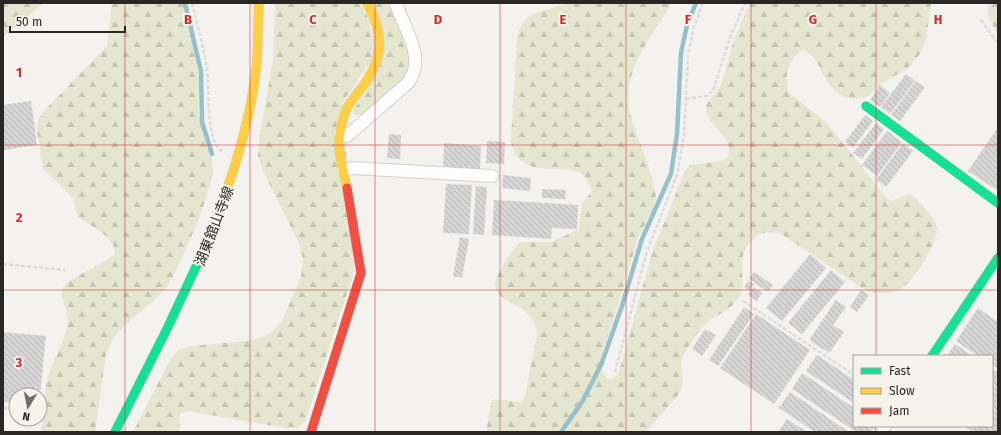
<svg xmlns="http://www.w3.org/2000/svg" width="1001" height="435" font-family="'Fira Sans','Noto Sans JP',sans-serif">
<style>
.forest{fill:url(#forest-firs)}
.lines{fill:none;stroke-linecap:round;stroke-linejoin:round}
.stream{stroke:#97c0cb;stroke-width:4.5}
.building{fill:url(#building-back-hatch)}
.street-casing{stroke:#d0cfcc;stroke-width:14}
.fast-casing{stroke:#d0cfcc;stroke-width:10}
.slow-casing{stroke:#d0cfcc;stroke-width:10}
.jam-casing{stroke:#d0cfcc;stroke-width:10}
.path{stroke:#dcdcdb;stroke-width:2.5;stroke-dasharray:4 2;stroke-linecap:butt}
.street{stroke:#fdfdfd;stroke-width:12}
.fast{stroke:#16e098;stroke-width:9}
.slow{stroke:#ffcf43;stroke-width:9}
.jam{stroke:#f24e42;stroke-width:9}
.grid{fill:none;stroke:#d62828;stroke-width:1;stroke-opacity:0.55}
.labels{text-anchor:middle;stroke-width:4;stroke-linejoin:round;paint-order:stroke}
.street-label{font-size:14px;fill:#282725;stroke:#f6f3ed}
.grid-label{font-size:13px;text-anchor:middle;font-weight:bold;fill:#d62828;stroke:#f6f3ed;stroke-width:4;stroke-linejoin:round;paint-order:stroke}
</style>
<defs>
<pattern id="forest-firs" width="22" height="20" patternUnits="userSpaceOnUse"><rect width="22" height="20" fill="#e4e6d0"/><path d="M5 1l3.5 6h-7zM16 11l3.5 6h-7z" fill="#c4c5b2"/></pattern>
<pattern id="building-back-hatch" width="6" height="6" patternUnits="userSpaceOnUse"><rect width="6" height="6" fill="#d6d5d5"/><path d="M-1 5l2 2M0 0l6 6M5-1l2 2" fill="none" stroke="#b8b7b7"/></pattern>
</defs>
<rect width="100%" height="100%" fill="#f4f2ef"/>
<!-- forest -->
<path class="forest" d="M 3,3 L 44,3 L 3,37 Z
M 112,3 L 183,3 C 188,25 195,48 198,71 C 201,88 196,106 200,122 C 203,138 213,154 213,169 C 212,192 181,265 168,285 C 150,310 116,323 106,354 L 95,432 L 41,432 C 44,415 43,397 47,380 C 51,363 69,335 68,319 C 68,305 55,295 67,282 L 109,259 L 115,254 C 115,237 94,228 81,219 L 77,214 L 73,198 L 43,169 L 37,131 L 38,120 L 44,111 L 107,46 Z
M 275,3 L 360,3 L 370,21 L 371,61 L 343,102 L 354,272 L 305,422 L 296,428 L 285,428 L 188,411 L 180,414 L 179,432 L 133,432 L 170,360 L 178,350 L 192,346 L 254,340 L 271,333 L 283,319 L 301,277 L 303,260 L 299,243 L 264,173 L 258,155 L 260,135 L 273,59 Z
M 374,3 L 390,3 C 397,26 420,56 403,79 L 362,115 L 354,115 L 352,111 L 367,92 Z
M 567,3 L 672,3 C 653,35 620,72 630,112 C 637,140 652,168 656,197 L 654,206 L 638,238 L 616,312 L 602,353 L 601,369 L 607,378 C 613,380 616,378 619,372 L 652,253 L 684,173 L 690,165 L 720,161 L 727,158 C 736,136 708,128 706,110 C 705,101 716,95 720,87 C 726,73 728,57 733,43 C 738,29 744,16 750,3 L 931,3 L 926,40 L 920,54 L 907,69 L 882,83 L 869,96 C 821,111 826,53 802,50 C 787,61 784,76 789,93 L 828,124 L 886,197 L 891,201 L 910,194 C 918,199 935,218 937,227 C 940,239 914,280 903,287 C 893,295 876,294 865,290 L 783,235 C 773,231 763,231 754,238 C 733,257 748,274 740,295 C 733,310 719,313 708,322 C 698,330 690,344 684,354 C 677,367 687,380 680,393 L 646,432 L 486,432 L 492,401 L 495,399 L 518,402 L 524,400 L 537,335 C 536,294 476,310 502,267 C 507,258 512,250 520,242 L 551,242 L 579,229 L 582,204 L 592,191 L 584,176 L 579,172 C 551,164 519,179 511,140 L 517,38 C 524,8 543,13 567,3 Z
M 988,3 L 998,3 L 998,36 L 988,16 Z"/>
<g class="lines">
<!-- stream -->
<path class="stream" d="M 185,3 L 201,71 L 202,122 L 212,154
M 561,432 L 582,402 L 601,365 L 622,306 L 642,239 L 671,174 L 677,134 L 681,53 L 687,25 L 696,3"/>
</g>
<!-- building -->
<path class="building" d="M 906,74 L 915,81 L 890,114 L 881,107 Z
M 916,81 L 925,87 L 900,121 L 891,115 Z
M 880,85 L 890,93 L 880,107 L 870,100 Z
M 31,101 L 37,145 L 3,150 L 3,105 Z
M 865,115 L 873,121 L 853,148 L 845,142 Z
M 876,123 L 884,129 L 862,159 L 853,153 Z
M 998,127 L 998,191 L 968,171 Z
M 887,131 L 902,142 L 877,176 L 862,165 Z
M 389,134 L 401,135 L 400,159 L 387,158 Z
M 487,141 L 505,142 L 504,164 L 486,163 Z
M 444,143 L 481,146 L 480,170 L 443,168 Z
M 903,143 L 913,151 L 886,187 L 876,180 Z
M 503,175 L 531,178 L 530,191 L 502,188 Z
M 446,184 L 472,185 L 469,234 L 443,233 Z
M 476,186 L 487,187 L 484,235 L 473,234 Z
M 542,189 L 566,190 L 565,199 L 542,198 Z
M 494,200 L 578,205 L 577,229 L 552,228 L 551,239 L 492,235 Z
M 460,237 L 469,239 L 462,278 L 453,276 Z
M 810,254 L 826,268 L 782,321 L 766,308 Z
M 831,270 L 845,282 L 802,334 L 788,323 Z
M 754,272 L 773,285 L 768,292 L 749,279 Z
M 748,281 L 754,284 L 749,291 L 744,287 Z
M 753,287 L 762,293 L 757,301 L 748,295 Z
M 861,290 L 869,295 L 857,312 L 850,307 Z
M 836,300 L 846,307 L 833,325 L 844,332 L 829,353 L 809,340 Z
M 744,307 L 754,314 L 718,366 L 709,360 Z
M 978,308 L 998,322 L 998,369 L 992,365 L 992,356 L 978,356 L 956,341 Z
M 756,314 L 810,350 L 774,404 L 720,368 Z
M 705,329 L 716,335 L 702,356 L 692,349 Z
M 3,332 L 46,336 L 40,395 L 16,395 L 16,403 L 3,402 Z
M 955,344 L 972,356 L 947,356 Z
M 817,355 L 854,380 L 854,403 L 806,371 Z
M 992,369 L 998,373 L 998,432 L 973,432 L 964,426 L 992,426 Z
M 802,373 L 854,408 L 854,426 L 875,426 L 871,432 L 856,432 L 792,389 Z
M 790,392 L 849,432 L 815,432 L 779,408 Z
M 787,419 L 807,432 L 778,432 Z"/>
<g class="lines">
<defs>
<path id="street" d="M 340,134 L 347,136 L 408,83 C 427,57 404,30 396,3
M 343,170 L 352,168 L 492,176
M 881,432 L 885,426"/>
<path id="fast" d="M 866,106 L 998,203
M 932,356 L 998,258
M 115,432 L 167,329 L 202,254"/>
<path id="slow" d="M 347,188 C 344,174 339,158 339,143 C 339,134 342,122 345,113 C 347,105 355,97 360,90 C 383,60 386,37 367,3
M 202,254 C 228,193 251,127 257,61 C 258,42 258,22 259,3"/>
<path id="jam" d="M 311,432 L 361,273 L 347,188"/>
</defs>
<!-- street casing -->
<use href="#street" class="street-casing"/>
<!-- fast casing -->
<use href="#fast" class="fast-casing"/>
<!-- slow casing -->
<use href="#slow" class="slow-casing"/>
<!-- jam casing -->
<use href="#jam" class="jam-casing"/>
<!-- path -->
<path class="path" d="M 192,3 C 197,25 204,47 207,70 C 210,86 205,145 223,152
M 981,20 L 998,44
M 686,99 L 706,96 L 713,91 L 729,41 L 745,3
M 3,264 L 65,270
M 743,301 L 854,375
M 615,372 L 647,251 L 677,175 L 684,135 L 688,54 L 694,27 L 703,3
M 3,408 L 16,409"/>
<!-- street -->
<use href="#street" class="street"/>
<!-- fast -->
<use href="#fast" class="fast"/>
<!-- slow -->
<use href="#slow" class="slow"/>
<!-- jam -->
<use href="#jam" class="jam"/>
</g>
<!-- grid -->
<path class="grid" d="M 125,3 L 125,432M 250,3 L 250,432M 375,3 L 375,432M 500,3 L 500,432M 626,3 L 626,432M 751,3 L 751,432M 876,3 L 876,356M 3,145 L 998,145M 3,290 L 998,290M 876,426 L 876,432"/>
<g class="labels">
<!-- street labels -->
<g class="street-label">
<text transform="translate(214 226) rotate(-69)" y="5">湖東舘山寺線</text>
</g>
</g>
<g class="grid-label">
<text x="188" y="24">B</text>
<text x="313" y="24">C</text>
<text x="438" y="24">D</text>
<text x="563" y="24">E</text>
<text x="688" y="24">F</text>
<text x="813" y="24">G</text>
<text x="938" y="24">H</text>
<text x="19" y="77">1</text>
<text x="19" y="222">2</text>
<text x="19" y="367">3</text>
</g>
<!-- border -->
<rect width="1001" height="435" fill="none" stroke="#282725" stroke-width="8"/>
<!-- legend -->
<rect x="853" y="355" width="140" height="72" fill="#f6f3ed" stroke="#a4a19d"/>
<rect x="861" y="368" width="20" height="6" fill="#16e098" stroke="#a4a19d"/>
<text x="889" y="375" font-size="12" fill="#282725">Fast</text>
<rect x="861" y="388" width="20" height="6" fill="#ffcf43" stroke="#a4a19d"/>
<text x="889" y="395" font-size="12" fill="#282725">Slow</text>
<rect x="861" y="408" width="20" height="6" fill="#f24e42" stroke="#a4a19d"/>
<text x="889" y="415" font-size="12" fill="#282725">Jam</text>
<!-- north arrow -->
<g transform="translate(28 407) rotate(190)"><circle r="19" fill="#f6f3ed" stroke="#a4a19d"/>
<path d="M0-3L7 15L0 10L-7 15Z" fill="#6f6e6c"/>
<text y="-6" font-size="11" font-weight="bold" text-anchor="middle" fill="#282725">N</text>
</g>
<!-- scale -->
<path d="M10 26v6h115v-6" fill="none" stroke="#282725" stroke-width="2"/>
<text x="16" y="26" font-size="12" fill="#282725" stroke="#f6f3ed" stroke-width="3" paint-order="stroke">50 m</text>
</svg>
